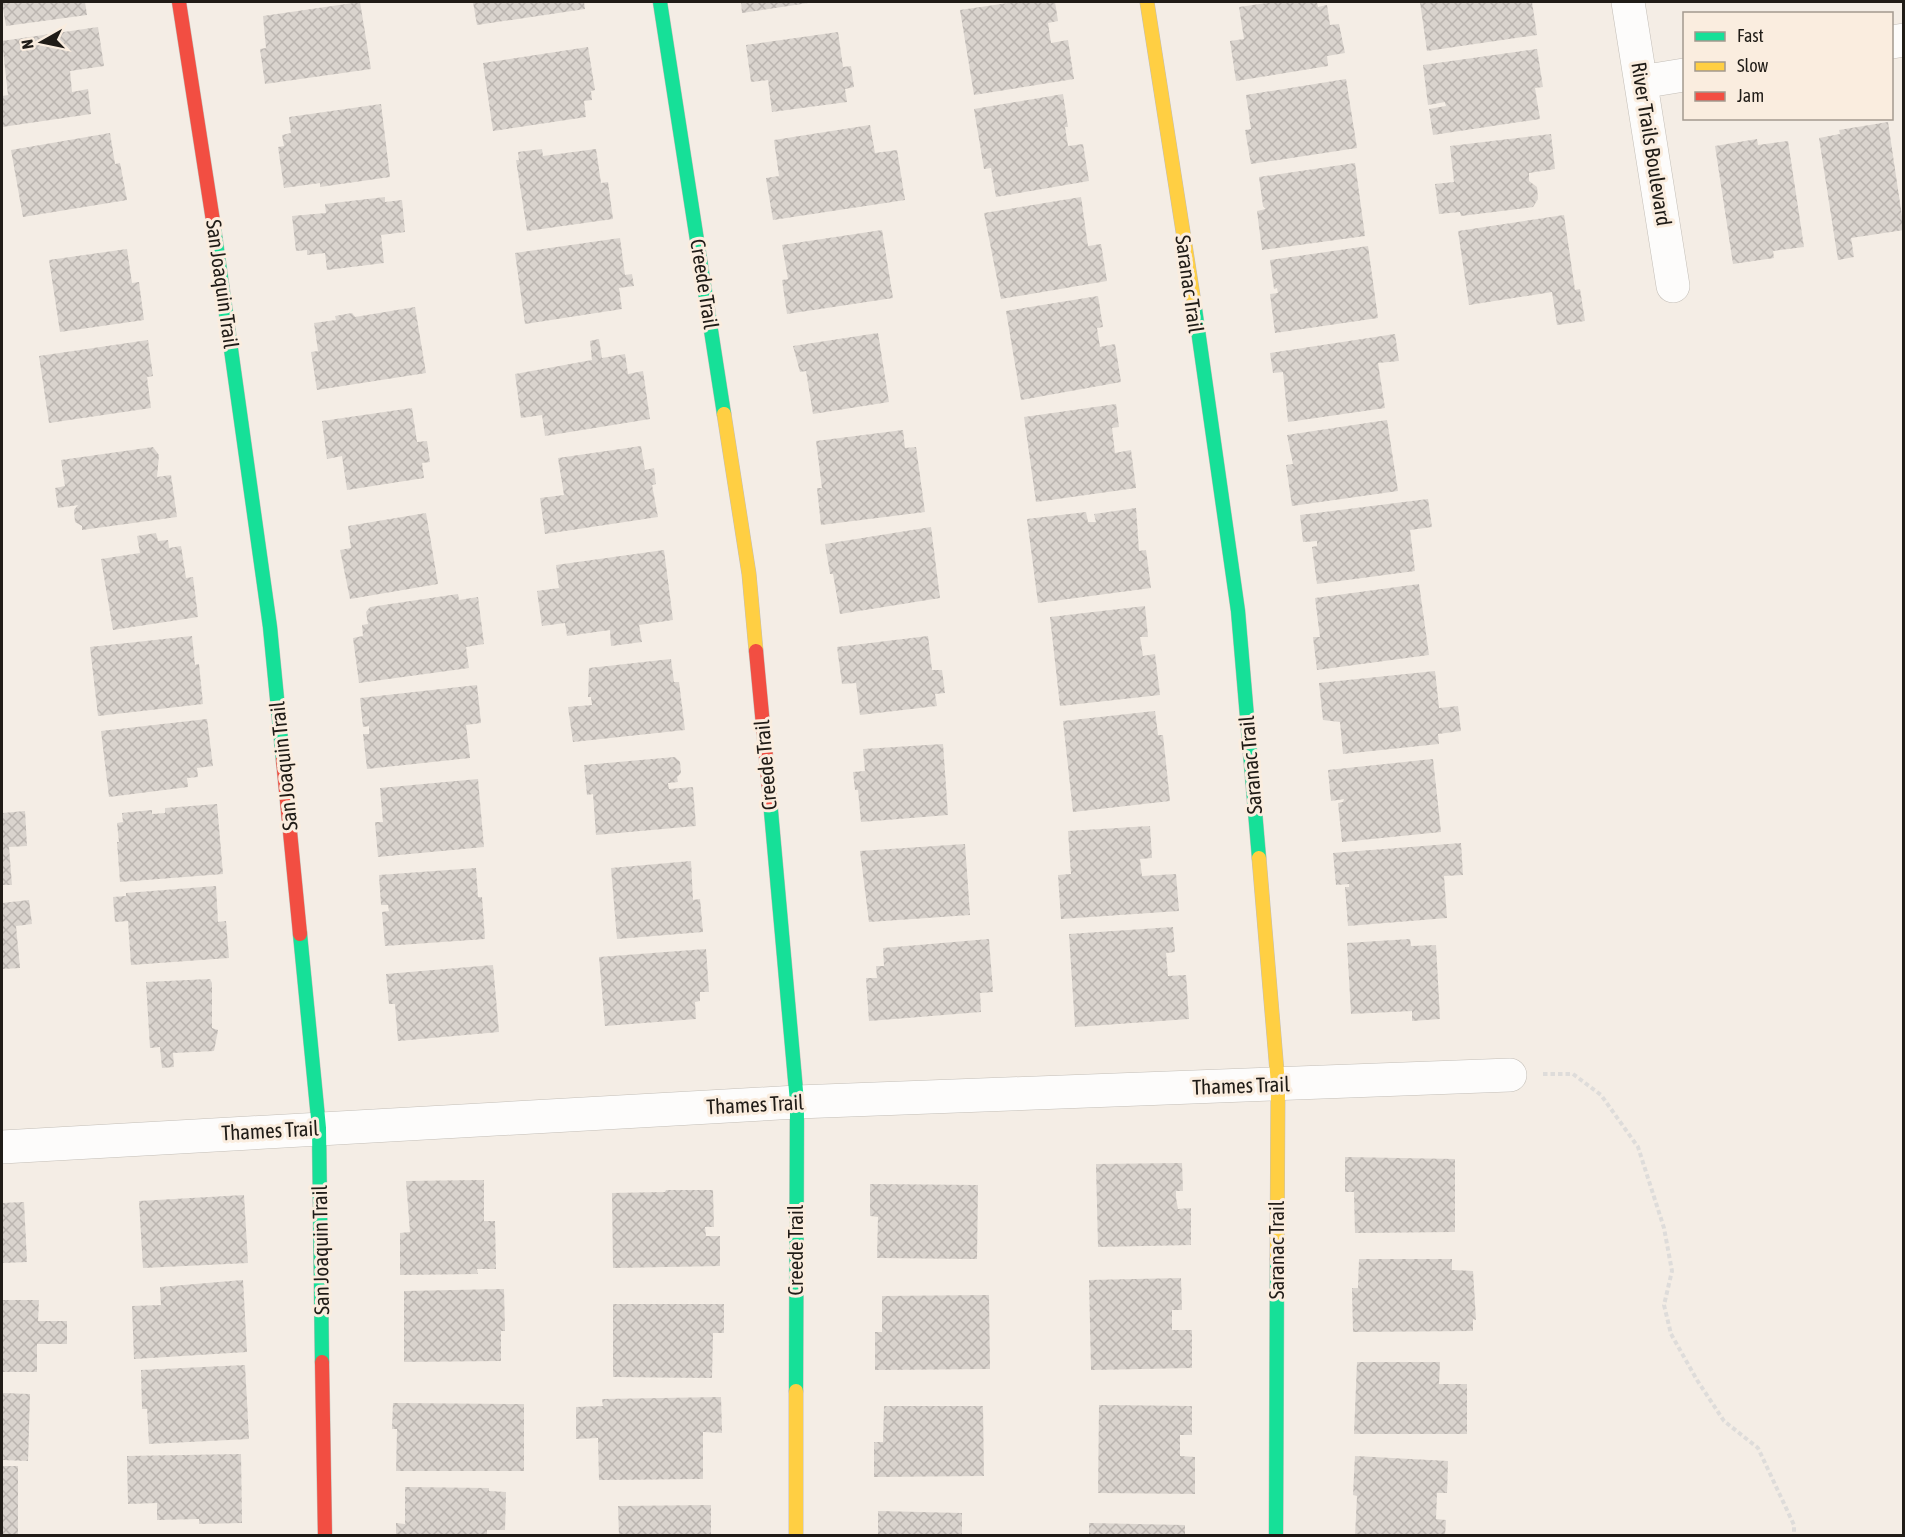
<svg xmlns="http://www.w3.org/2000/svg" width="1905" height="1537" font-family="'Asap Condensed',sans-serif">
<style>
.building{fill:url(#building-cross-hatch)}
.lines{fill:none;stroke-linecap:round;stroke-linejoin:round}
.street-casing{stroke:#c3beb7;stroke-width:34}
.fast-casing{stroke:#c3beb7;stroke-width:15}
.slow-casing{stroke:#c3beb7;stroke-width:15}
.jam-casing{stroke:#c3beb7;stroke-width:15}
.path{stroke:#dedcda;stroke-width:4;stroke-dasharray:4.5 3;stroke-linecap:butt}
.street{stroke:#fdfcfb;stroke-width:33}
.fast{stroke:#16e098;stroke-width:14}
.slow{stroke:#ffcf43;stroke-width:14}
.jam{stroke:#f24e42;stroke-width:14}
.labels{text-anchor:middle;stroke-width:6;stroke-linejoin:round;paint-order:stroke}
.street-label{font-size:21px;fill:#201c17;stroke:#faeddf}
</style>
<defs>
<pattern id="building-cross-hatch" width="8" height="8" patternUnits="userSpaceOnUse" patternTransform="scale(1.5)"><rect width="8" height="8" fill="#dad4ce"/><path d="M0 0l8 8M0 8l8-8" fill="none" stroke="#bbb5b0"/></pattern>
</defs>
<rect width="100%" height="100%" fill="#f4ede5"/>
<!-- building -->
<path class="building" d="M 2,2 L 85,2 L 87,15 L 6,26 Z
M 360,2 L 371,69 L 265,84 L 260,49 L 266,48 L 263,16 Z
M 473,2 L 584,2 L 585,9 L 477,25 Z
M 741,2 L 808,2 L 808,3 L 742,13 Z
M 1015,2 L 1055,2 L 1058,21 L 1048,23 L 1051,43 L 1068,40 L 1074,79 L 974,95 L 960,10 Z
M 1273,2 L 1317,2 L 1318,7 L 1327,5 L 1330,25 L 1339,24 L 1345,53 L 1327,56 L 1328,66 L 1236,81 L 1230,41 L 1244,39 L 1239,7 Z
M 1420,2 L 1532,2 L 1537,35 L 1427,51 Z
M 98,27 L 104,66 L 70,71 L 72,92 L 88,89 L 91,114 L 2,127 L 2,96 L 8,95 L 2,41 Z
M 838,32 L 843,67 L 851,66 L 854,87 L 845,89 L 847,102 L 772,112 L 768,80 L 751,82 L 746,45 Z
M 588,47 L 595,90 L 591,91 L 592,100 L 584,101 L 586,117 L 493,131 L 483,63 Z
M 1537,49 L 1543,87 L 1535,88 L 1540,119 L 1433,135 L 1429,109 L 1446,106 L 1445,102 L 1428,105 L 1423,65 Z
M 1346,79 L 1357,148 L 1251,164 L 1245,130 L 1251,129 L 1246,95 Z
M 1063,94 L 1068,127 L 1065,127 L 1068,146 L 1083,144 L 1089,181 L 996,197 L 991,168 L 984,169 L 974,109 Z
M 381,104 L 390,177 L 320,187 L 320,183 L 284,188 L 278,147 L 284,146 L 282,135 L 291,133 L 289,117 Z
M 1888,122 L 1904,230 L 1851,238 L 1854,257 L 1838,260 L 1819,138 L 1840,134 L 1839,130 Z
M 870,125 L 875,153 L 897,150 L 905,200 L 773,220 L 766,178 L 779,176 L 774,140 Z
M 110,133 L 115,164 L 120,163 L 127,200 L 23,217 L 11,150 Z
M 1551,134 L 1555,169 L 1529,173 L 1529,181 L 1537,187 L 1538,199 L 1533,207 L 1461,216 L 1460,212 L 1439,214 L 1435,184 L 1454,182 L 1450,146 Z
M 1757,139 L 1758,145 L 1788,141 L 1804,247 L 1773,251 L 1774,258 L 1733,264 L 1715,146 Z
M 542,149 L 543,156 L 596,149 L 601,183 L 608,182 L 613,219 L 527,231 L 516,160 L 519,160 L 518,152 Z
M 1355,163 L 1365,236 L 1262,250 L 1257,211 L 1266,209 L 1263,206 L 1259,177 Z
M 385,197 L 385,202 L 402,200 L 405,232 L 381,235 L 384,263 L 327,270 L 325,253 L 307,255 L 307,250 L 296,251 L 292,216 L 326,213 L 325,204 Z
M 1081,197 L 1088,246 L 1101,244 L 1107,281 L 1001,299 L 984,213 Z
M 1564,215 L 1575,290 L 1580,289 L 1585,321 L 1557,325 L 1552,292 L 1469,305 L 1458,231 Z
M 882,230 L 893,298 L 787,314 L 782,280 L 788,279 L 782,245 Z
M 620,238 L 625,275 L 632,274 L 634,286 L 619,288 L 622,309 L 525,324 L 515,253 Z
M 1368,246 L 1378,318 L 1275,333 L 1270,294 L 1278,293 L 1277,288 L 1274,289 L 1270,260 Z
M 127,249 L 132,283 L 139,282 L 144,320 L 60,332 L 49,260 Z
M 1098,296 L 1103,327 L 1097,328 L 1100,347 L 1115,344 L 1121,382 L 1021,400 L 1006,311 Z
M 415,307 L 426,373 L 317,390 L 311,352 L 318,351 L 314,323 L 336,320 L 335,316 L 352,313 L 355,317 Z
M 878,333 L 889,402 L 813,414 L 806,371 L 800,372 L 793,346 Z
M 1395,334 L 1399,361 L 1378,363 L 1385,408 L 1288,422 L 1283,372 L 1273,373 L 1270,353 Z
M 599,339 L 602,358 L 625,354 L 628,374 L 643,371 L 650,419 L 545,436 L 542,415 L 521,418 L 515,374 L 592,360 L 590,341 Z
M 148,340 L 153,376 L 147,377 L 151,408 L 49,423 L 39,356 Z
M 1116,404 L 1119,427 L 1112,428 L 1115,453 L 1131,450 L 1136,488 L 1036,502 L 1024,417 Z
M 412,408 L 417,442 L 427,441 L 430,462 L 422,463 L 424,478 L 347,490 L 342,456 L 327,459 L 322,421 Z
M 1387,420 L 1398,491 L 1292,506 L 1286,465 L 1293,464 L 1287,435 Z
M 903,430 L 905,448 L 916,447 L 925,512 L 821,525 L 817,488 L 822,488 L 816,441 Z
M 641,446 L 645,470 L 654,468 L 656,484 L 652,485 L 658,517 L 545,534 L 540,498 L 564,495 L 558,458 Z
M 153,447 L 159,455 L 157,477 L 171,475 L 177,517 L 82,530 L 82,526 L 75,522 L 74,510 L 78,505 L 58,508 L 55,488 L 65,486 L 61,460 Z
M 1428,499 L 1432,527 L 1410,530 L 1415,571 L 1317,584 L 1312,547 L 1317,546 L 1317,541 L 1303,542 L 1300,515 Z
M 1136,508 L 1139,551 L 1146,550 L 1151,588 L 1038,603 L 1027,519 L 1086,512 L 1088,522 L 1096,522 L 1094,514 Z
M 426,513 L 438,584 L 350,599 L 340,550 L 351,548 L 348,526 Z
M 931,527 L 940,598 L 840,614 L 833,574 L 830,574 L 825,544 Z
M 156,533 L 158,541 L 168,540 L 169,548 L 181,546 L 186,578 L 193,577 L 198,617 L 113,630 L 101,559 L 140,553 L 137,536 Z
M 664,550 L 673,620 L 639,625 L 642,642 L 611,646 L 610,630 L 567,636 L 565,623 L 542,626 L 537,591 L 559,588 L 556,565 Z
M 1419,584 L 1429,655 L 1317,670 L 1313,637 L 1320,637 L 1315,598 Z
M 458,594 L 459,600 L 478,597 L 484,644 L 466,647 L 469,668 L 359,683 L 353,638 L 363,636 L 362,625 L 368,624 L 366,612 L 370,607 Z
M 1145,606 L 1148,637 L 1140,637 L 1143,656 L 1155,654 L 1160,695 L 1060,706 L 1050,617 Z
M 192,636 L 195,665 L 199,664 L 203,704 L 98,716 L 90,647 Z
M 928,636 L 932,670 L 942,670 L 945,693 L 935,694 L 937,706 L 860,715 L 856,683 L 842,684 L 837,647 Z
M 671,659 L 674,682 L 679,682 L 685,730 L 573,742 L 568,707 L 592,705 L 591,697 L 588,697 L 589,668 Z
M 1435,671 L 1439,708 L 1458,706 L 1461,731 L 1438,734 L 1439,744 L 1343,754 L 1340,722 L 1323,720 L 1319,683 Z
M 477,685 L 481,723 L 466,725 L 470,758 L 367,769 L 363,734 L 369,734 L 369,726 L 363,727 L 360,698 Z
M 1155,711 L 1158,735 L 1163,735 L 1170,801 L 1073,812 L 1063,721 Z
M 207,719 L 213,766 L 197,768 L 198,777 L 187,778 L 188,787 L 109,797 L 101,731 Z
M 943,744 L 948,815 L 861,822 L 858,790 L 855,790 L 853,772 L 865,771 L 863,749 Z
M 675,757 L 680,762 L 681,773 L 677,777 L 678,782 L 668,783 L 669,789 L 693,787 L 696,826 L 596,835 L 593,794 L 587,795 L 584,765 Z
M 1433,759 L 1441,832 L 1342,842 L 1338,803 L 1343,802 L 1344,799 L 1331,801 L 1328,770 Z
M 478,779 L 484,847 L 378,857 L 375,822 L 383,822 L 380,788 Z
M 217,804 L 223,874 L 120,882 L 117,842 L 119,842 L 117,823 L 123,822 L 122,813 L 152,810 L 152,814 L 165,813 L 165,808 Z
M 25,811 L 27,846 L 9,847 L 12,885 L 2,885 L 2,816 L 3,813 Z
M 1150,826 L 1152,858 L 1140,859 L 1142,876 L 1176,874 L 1179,911 L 1061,919 L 1058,875 L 1071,874 L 1068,831 Z
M 1461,843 L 1463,875 L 1444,876 L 1447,918 L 1348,926 L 1345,887 L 1349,887 L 1349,884 L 1336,885 L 1333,853 Z
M 965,844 L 970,915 L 869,922 L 860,851 Z
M 691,861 L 693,900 L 700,899 L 703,932 L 617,939 L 611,868 Z
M 476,868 L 478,897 L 482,897 L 485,939 L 385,946 L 382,912 L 389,911 L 388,905 L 381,905 L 379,875 Z
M 216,886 L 218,922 L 226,921 L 229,958 L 131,965 L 128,921 L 115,922 L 113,897 L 126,896 L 126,893 Z
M 29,900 L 32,924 L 16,926 L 20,968 L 2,969 L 2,903 Z
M 1173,927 L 1175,952 L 1166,953 L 1168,976 L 1186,975 L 1189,1019 L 1075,1027 L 1069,934 Z
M 989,939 L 993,992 L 980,993 L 981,1012 L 869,1021 L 866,978 L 877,978 L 876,966 L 884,966 L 883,948 Z
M 1410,939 L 1411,946 L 1436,945 L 1440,1019 L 1412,1021 L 1412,1011 L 1351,1014 L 1347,943 Z
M 706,949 L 709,992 L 700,992 L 700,1001 L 695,1002 L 696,1019 L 605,1026 L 599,957 Z
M 493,965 L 499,1032 L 398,1041 L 395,1004 L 389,1004 L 386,974 Z
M 210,979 L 212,983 L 212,1028 L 218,1030 L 214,1051 L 173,1053 L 174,1067 L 162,1068 L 160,1047 L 150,1048 L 146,982 Z
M 1345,1157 L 1455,1159 L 1455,1232 L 1355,1233 L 1354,1192 L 1345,1192 Z
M 1182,1163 L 1183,1191 L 1176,1191 L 1176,1198 L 1178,1209 L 1191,1208 L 1191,1245 L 1098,1247 L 1096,1164 Z
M 484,1180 L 484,1221 L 495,1221 L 496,1269 L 477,1269 L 478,1274 L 400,1275 L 400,1233 L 410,1232 L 406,1181 Z
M 870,1184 L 978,1185 L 977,1259 L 877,1258 L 878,1217 L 870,1216 Z
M 666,1190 L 713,1190 L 714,1227 L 705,1227 L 706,1236 L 720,1236 L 720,1266 L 613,1268 L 612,1193 L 665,1192 Z
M 244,1195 L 248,1263 L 143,1268 L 139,1201 Z
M 24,1202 L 27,1262 L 2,1263 L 2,1203 Z
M 1359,1259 L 1452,1259 L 1452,1270 L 1473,1271 L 1476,1320 L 1473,1319 L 1473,1331 L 1353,1332 L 1352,1288 L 1358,1288 Z
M 1181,1278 L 1182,1310 L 1172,1310 L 1172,1330 L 1192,1330 L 1192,1368 L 1091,1370 L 1089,1280 Z
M 243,1280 L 247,1352 L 134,1359 L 132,1306 L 161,1305 L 160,1287 Z
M 504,1289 L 505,1331 L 501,1331 L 501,1361 L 404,1362 L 404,1291 Z
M 989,1295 L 990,1369 L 875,1370 L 875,1332 L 882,1332 L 882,1296 Z
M 2,1300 L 39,1300 L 38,1321 L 67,1321 L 67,1344 L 37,1344 L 37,1372 L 2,1372 Z
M 613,1304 L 724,1304 L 724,1333 L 713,1333 L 712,1378 L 613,1377 Z
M 1357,1362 L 1440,1362 L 1439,1384 L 1467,1384 L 1467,1434 L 1354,1434 Z
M 245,1365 L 249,1439 L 149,1444 L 147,1409 L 142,1409 L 141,1370 Z
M 2,1393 L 30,1394 L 28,1461 L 2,1460 Z
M 721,1397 L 722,1433 L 703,1432 L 703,1479 L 599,1480 L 598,1438 L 576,1439 L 576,1407 L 603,1406 L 602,1399 Z
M 393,1403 L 524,1404 L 524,1471 L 396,1471 L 397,1429 L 392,1429 Z
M 1099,1405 L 1192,1406 L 1192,1435 L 1180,1435 L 1180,1456 L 1195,1457 L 1195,1494 L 1098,1493 Z
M 884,1406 L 983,1406 L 984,1476 L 874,1477 L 874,1442 L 883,1442 Z
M 241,1454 L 242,1523 L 199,1524 L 199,1519 L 157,1520 L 157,1503 L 128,1504 L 127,1456 Z
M 1355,1456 L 1448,1461 L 1447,1493 L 1437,1493 L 1436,1519 L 1446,1520 L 1445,1536 L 1355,1536 L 1357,1496 L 1353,1495 Z
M 2,1466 L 18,1466 L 18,1536 L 2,1536 Z
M 405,1487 L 489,1488 L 489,1491 L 506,1492 L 505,1530 L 487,1530 L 487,1536 L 396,1536 L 396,1523 L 405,1524 Z
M 711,1505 L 711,1536 L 619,1536 L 618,1506 Z
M 878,1511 L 962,1513 L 962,1536 L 878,1536 Z
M 1089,1523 L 1185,1525 L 1185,1536 L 1089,1536 Z"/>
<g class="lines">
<defs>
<path id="street" d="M 1628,2 L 1673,286
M 1892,42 L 1904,40
M 1641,82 L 1684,75
M 2,1147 L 797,1102 L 1510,1075"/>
<path id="fast" d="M 660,2 L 724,414
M 213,221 L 270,627 L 283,760
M 1194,302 L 1238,611 L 1259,858
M 770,800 L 797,1102 L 796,1391
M 300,934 L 319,1128 L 322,1362
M 1276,1536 L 1277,1259"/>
<path id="slow" d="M 1147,2 L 1194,302
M 724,414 L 749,574 L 756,651
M 1259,858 L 1278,1084 L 1277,1259
M 796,1536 L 796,1391"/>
<path id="jam" d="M 179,2 L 213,221
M 756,651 L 770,800
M 283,760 L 300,934
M 322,1362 L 325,1536"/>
</defs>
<!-- street casing -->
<use href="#street" class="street-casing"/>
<!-- fast casing -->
<use href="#fast" class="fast-casing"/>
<!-- slow casing -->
<use href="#slow" class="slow-casing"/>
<!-- jam casing -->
<use href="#jam" class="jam-casing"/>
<!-- path -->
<path class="path" d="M 1543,1074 L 1573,1074 L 1601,1095 L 1638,1147 L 1664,1228 L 1672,1271 L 1664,1305 L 1671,1334 L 1697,1380 L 1724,1421 L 1758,1448 L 1794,1525 L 1794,1536"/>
<!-- street -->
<use href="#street" class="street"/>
<!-- fast -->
<use href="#fast" class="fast"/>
<!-- slow -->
<use href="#slow" class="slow"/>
<!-- jam -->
<use href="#jam" class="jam"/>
</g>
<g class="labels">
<!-- street labels -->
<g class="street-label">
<text transform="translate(1651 144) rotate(81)" y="7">River Trails Boulevard</text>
<text transform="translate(222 284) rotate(82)" y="7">San Joaquin Trail</text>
<text transform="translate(704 284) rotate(81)" y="7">Creede Trail</text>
<text transform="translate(1189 284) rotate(82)" y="7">Saranac Trail</text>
<text transform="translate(766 765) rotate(-95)" y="7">Creede Trail</text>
<text transform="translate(1251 765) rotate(-95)" y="7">Saranac Trail</text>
<text transform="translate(284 766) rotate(-96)" y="7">San Joaquin Trail</text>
<text transform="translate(1241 1086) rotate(-2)" y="7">Thames Trail</text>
<text transform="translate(755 1105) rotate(-3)" y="7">Thames Trail</text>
<text transform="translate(270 1131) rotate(-3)" y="7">Thames Trail</text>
<text transform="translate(321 1250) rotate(-91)" y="7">San Joaquin Trail</text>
<text transform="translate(796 1250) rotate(-90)" y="7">Creede Trail</text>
<text transform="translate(1277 1250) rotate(-90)" y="7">Saranac Trail</text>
</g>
</g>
<!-- border -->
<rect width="1905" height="1537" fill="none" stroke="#201c17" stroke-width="6"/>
<!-- legend -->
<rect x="1683" y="12" width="210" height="108" fill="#faeddf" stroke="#a3998f" stroke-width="1.5"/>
<rect x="1695" y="32" width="30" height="9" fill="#16e098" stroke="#a3998f" stroke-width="1.5"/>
<text x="1737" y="42" font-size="18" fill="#201c17">Fast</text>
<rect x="1695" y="62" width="30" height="9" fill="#ffcf43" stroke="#a3998f" stroke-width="1.5"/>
<text x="1737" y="72" font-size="18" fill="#201c17">Slow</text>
<rect x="1695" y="92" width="30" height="9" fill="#f24e42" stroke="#a3998f" stroke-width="1.5"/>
<text x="1737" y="102" font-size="18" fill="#201c17">Jam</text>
<!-- north arrow -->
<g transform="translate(42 42) rotate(261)" stroke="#faeddf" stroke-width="4.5" paint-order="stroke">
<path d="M0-4.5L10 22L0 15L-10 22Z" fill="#201c17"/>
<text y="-9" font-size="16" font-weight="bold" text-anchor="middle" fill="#201c17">N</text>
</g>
</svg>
